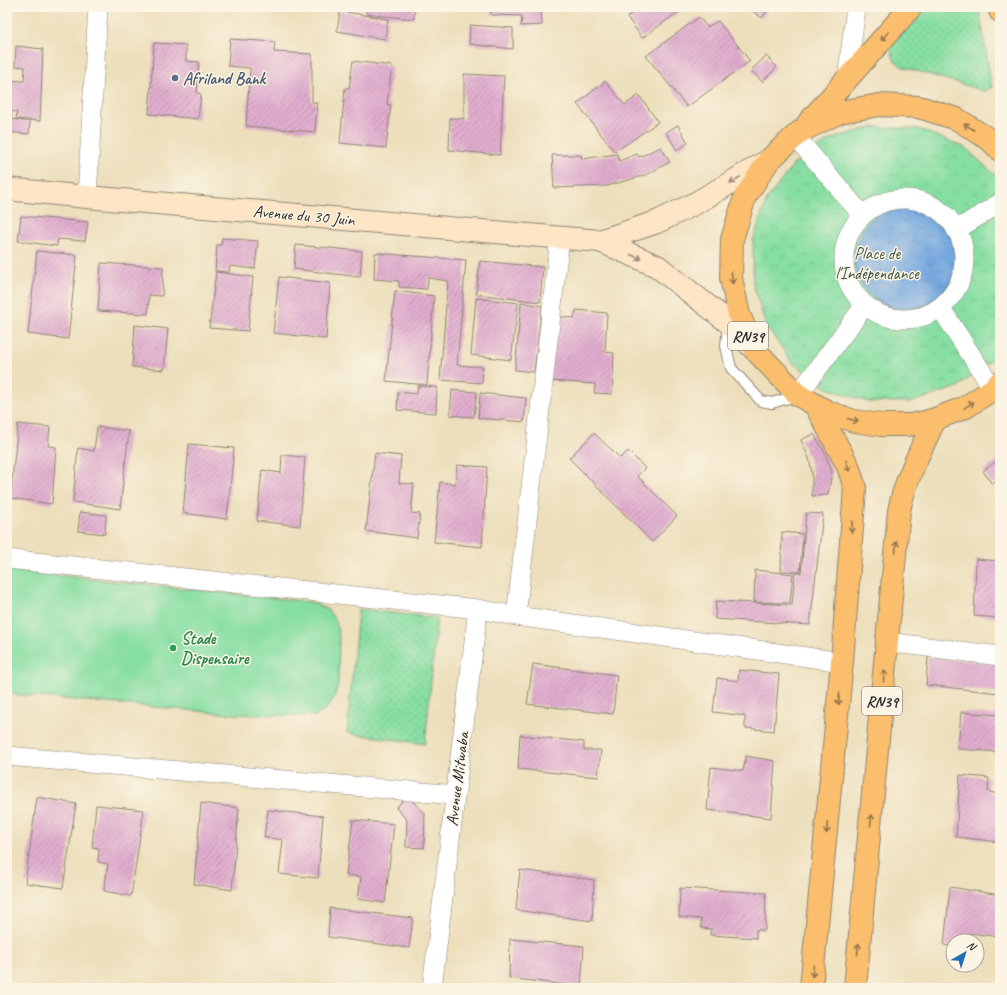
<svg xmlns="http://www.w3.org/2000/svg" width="1007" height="995" font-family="Caveat,sans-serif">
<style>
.grass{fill:url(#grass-dots);stroke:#588467}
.park{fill:url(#park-crowns);stroke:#588467}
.garden{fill:#86dea3;stroke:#588467}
.water{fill:url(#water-ripples);stroke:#4e6885}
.building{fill:url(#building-hatch)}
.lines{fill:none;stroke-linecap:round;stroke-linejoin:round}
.lane-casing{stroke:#8c8574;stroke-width:12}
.street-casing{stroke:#8c8574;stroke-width:20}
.secondary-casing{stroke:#8c8574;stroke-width:24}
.highway-casing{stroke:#8c8574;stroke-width:24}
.lane{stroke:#fff;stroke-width:10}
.street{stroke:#fff;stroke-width:19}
.secondary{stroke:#fde5c5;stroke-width:22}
.highway{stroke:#fabe6d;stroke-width:22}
.oneway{stroke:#92744c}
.oneway2{stroke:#948878}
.service-dot{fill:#5c6f8a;stroke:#fcf5e5;stroke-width:1.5}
.leisure-dot{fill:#2e9e5b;stroke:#fcf5e5;stroke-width:1.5}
.labels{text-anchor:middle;stroke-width:3;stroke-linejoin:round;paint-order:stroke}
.shield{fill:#fcf5e5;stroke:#6a6863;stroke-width:1}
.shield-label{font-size:16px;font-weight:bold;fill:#2b2b2b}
.service-label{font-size:17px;font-weight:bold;fill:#4e5e75;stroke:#fcf5e5;text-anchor:start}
.street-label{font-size:17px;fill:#2b2b2b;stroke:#fcf5e5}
.park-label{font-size:17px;fill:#425849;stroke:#fcf5e5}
.leisure-label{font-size:17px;font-weight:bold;fill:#27864d;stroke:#fcf5e5;text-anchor:start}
</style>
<defs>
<pattern id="grass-dots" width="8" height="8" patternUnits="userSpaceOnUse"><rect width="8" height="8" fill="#86dea3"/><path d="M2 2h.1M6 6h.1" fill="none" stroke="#74bf8c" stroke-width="1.8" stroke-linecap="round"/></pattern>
<pattern id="park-crowns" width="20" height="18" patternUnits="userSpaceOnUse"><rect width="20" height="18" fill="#86dea3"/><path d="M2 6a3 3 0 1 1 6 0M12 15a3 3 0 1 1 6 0" fill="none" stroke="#74bf8c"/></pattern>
<pattern id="water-ripples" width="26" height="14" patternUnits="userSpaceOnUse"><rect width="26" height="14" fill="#71a6df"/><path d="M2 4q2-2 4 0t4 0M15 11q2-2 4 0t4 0" fill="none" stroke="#5d87b5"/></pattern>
<pattern id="building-hatch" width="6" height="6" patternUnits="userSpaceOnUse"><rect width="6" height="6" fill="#e1adcf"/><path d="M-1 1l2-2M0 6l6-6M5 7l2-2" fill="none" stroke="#b78da8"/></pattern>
</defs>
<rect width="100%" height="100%" fill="#fcf5e5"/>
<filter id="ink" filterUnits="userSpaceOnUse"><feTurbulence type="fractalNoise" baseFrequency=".025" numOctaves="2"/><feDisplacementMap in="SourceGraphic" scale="8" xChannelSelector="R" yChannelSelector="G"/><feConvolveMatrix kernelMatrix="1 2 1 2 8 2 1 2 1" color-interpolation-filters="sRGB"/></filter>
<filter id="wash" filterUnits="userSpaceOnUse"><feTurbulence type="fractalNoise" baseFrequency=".012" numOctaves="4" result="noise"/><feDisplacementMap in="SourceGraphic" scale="16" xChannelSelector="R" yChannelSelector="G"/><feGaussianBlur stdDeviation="0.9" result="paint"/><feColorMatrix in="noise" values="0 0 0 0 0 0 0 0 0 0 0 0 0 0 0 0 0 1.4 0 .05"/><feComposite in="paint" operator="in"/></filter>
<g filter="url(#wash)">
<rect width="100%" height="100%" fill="#eddfbc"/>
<!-- grass -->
<path class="grass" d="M 920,7 L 979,7 L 991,83 L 992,87 L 985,91 L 903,67 C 895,62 890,56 891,45 Z
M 358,609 L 437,618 L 425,744 L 347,733 Z"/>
<!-- park -->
<path class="park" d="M 872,127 L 919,129 L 964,147 L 1000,179 L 1000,349 L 995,357 L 958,387 L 913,402 L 868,402 L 827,388 L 792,362 L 766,326 L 753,284 L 753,241 L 767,199 L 794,164 L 829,140 Z"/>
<!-- garden -->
<path class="garden" d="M 7,570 L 311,602 L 328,610 L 336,621 L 339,637 L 338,684 L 334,698 L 326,709 L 316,716 L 231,714 L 7,694 Z"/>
<!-- water -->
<path class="water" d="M854 258a51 51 0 1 1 102 0a51 51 0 1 1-102 0Z"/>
<g id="blocks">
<!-- building -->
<path class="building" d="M 366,7 L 415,7 L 414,19 L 366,14 Z
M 491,7 L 541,7 L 542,25 L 521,26 L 522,16 L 491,15 Z
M 640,7 L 681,7 L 683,9 L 642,38 L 627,17 Z
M 747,7 L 770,7 L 762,18 Z
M 340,11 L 388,19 L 385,39 L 337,31 Z
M 699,17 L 707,27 L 718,21 L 750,61 L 687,107 L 646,56 Z
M 470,25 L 513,28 L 513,49 L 469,44 Z
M 230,39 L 275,42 L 274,52 L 312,54 L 312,102 L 317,103 L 315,132 L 246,126 L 250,68 L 228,66 Z
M 154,43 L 186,45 L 186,61 L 199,62 L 197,93 L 201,94 L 198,119 L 149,114 Z
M 16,46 L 43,49 L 40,121 L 16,119 L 17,112 L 7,111 L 7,80 L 24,81 L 25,67 L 15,66 Z
M 766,56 L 777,67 L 762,82 L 751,70 Z
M 353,61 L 392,66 L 387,104 L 391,105 L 386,148 L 340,143 L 345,88 L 349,88 Z
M 464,74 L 504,76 L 500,155 L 449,150 L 450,118 L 464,119 Z
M 605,81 L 625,105 L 639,95 L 658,122 L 615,152 L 577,104 Z
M 7,114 L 12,114 L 11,119 L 30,122 L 29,134 L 7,132 Z
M 678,125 L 688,143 L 677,150 L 666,132 Z
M 661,147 L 670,162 L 646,175 L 607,186 L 554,188 L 552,155 L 581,155 L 582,159 L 617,154 L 619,161 L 637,154 L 639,157 Z
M 21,216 L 88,222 L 85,241 L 58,239 L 57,246 L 18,241 Z
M 222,238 L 258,241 L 255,269 L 230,266 L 229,272 L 215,271 L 217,245 L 221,245 Z
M 296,245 L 362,251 L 360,277 L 294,269 Z
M 37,251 L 77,255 L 68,339 L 28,334 Z
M 375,253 L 466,260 L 457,365 L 483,367 L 482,383 L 440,380 L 448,281 L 428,278 L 427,289 L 399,287 L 399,281 L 374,279 Z
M 480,261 L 543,267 L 540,302 L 476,294 Z
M 101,263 L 163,267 L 162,296 L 149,295 L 148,314 L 98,311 Z
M 216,272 L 253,277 L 248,331 L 209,328 Z
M 279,277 L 330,283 L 326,339 L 273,333 Z
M 395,291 L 434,296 L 427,385 L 386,381 Z
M 476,298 L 518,303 L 511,360 L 471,355 Z
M 521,302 L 542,306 L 534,372 L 515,370 Z
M 576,310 L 607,313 L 605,352 L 614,353 L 612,394 L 594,393 L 595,384 L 550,381 L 554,316 L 574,318 Z
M 135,325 L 168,329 L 164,370 L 132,367 Z
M 418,386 L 437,387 L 436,413 L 397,410 L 398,392 L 417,394 Z
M 452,390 L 477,392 L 474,417 L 450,415 Z
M 480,393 L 526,398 L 524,422 L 478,418 Z
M 18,424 L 50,427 L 48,446 L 56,447 L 52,504 L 10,498 Z
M 97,427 L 129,431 L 120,509 L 73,502 L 78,448 L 94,451 Z
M 594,433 L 620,458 L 628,451 L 645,468 L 637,476 L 677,516 L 652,542 L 569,458 Z
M 814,434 L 825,453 L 832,472 L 828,495 L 812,496 L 812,472 L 809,458 L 801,440 Z
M 189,444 L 234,448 L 227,519 L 183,513 Z
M 375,453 L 401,456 L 399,483 L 414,484 L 411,513 L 420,514 L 417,538 L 366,531 Z
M 282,455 L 305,457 L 300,526 L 257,521 L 262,470 L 281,473 Z
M 1000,458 L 1000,479 L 992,484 L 983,471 Z
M 457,465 L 487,467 L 482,547 L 434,542 L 440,482 L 455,484 Z
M 80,512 L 106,515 L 105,534 L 78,531 Z
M 806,513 L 823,514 L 810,625 L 715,619 L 716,601 L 792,605 L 795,573 L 801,573 Z
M 782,532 L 803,534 L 800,572 L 781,571 Z
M 976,559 L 1000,561 L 1000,618 L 974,616 Z
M 755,570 L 793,574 L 790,603 L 754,602 Z
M 928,656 L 1000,664 L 1000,693 L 926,685 Z
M 533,664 L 617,675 L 613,714 L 527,704 Z
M 739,670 L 779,674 L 774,731 L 745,728 L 745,716 L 713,712 L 717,678 L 738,681 Z
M 961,712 L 1000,715 L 1000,752 L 958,749 Z
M 520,735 L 584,742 L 584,750 L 601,750 L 598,777 L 518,769 Z
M 746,756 L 775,761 L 771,818 L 707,810 L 711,767 L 743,771 Z
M 960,775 L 989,778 L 988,792 L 1000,794 L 1000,842 L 956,837 Z
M 407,796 L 425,813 L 424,848 L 406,847 L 407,820 L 396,808 Z
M 37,797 L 76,804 L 63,888 L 25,883 Z
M 201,803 L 239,808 L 232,890 L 194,884 Z
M 96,805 L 144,810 L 131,896 L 104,891 L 108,864 L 98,862 L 99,848 L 92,847 Z
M 268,810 L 323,816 L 318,878 L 279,874 L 283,840 L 264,837 Z
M 353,820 L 394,824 L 385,903 L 358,899 L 361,877 L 346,875 Z
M 520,870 L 594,880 L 592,921 L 516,910 Z
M 950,887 L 1000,895 L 1000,937 L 969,933 L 968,941 L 953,941 L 953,947 L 944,945 Z
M 680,888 L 766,893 L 765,930 L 756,930 L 756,938 L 710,935 L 711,929 L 701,928 L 701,919 L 679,917 Z
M 330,908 L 413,918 L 409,948 L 328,937 Z
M 510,939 L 584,946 L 581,987 L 509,978 Z"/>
</g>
</g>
<g filter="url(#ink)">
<use href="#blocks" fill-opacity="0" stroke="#8c8574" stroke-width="1"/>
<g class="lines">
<defs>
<path id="lane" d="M 728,324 L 726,346 L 731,368 L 761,401 L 772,403 L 798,395"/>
<path id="street" d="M 847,80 L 856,7
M 796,137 L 862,215
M 87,197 L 98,7
M844 259a60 60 0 1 1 120 0a60 60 0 1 1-120 0Z
M 956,230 L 1000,203
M 940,307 L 993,389
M 798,395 L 865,305
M 7,559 L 478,609 L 516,616 L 842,662
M 516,616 L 560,237
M 887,642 L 1000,656
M 7,756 L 456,795
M 432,988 L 478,609"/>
<path id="secondary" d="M 7,189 L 87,197 L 600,241 L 657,266 L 728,322 L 752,347
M 600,241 L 657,222 L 696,203 L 769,160"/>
<path id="highway" d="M 999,7 L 1000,11
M 808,123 L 911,7
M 1000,150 L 990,140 L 957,119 L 919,107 L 879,105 L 840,112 L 801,131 L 769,160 L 745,197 L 732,239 L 731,278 L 739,315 L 755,350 L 798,395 L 828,412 L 854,421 L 881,425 L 908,425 L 921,423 L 935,419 L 966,407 L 993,389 L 1000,382
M 811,988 L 842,662 L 855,488 L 848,466 L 816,406
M 855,988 L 899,511 C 905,479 921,450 935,419"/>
</defs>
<!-- lane casing -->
<use href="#lane" class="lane-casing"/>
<!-- street casing -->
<use href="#street" class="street-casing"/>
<!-- secondary casing -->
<use href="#secondary" class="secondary-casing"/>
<!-- highway casing -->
<use href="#highway" class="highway-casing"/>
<!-- lane -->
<use href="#lane" class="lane"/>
<!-- street -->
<use href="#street" class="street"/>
<!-- secondary -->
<use href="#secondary" class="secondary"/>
<!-- highway -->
<use href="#highway" class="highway"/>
</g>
<!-- one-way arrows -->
<defs><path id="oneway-shaft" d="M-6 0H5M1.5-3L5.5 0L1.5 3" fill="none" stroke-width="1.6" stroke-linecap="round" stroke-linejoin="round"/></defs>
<g class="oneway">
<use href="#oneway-shaft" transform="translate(885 36) rotate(131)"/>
<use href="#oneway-shaft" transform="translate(969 127) rotate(-148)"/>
<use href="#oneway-shaft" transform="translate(732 278) rotate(85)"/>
<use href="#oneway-shaft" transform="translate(969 405) rotate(-32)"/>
<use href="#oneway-shaft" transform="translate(853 420) rotate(14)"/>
<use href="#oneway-shaft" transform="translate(848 466) rotate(69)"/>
<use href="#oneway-shaft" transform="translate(852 527) rotate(94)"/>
<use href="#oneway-shaft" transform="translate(896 547) rotate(-85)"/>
<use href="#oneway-shaft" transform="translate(884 676) rotate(-85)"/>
<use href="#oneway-shaft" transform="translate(839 699) rotate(95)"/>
<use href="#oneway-shaft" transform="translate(871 820) rotate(-85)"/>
<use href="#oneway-shaft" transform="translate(827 828) rotate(95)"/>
<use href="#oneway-shaft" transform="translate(858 949) rotate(-85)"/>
<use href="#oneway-shaft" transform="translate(813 971) rotate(95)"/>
</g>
<g class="oneway2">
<use href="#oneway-shaft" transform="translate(735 180) rotate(149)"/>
<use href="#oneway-shaft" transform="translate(636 257) rotate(24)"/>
</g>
</g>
<!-- markers -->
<circle class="service-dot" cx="175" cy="78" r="4"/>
<circle class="leisure-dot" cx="173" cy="648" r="4"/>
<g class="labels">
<!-- shield labels -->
<g class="shield">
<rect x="728" y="322" width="40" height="28" rx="3"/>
<rect x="862" y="687" width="40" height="28" rx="3"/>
</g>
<g class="shield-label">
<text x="748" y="342">RN39</text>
<text x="882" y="707">RN39</text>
</g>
<!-- service labels -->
<g class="service-label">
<text x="183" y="84">Afriland Bank</text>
</g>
<!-- street labels -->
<g class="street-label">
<text transform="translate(304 215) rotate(5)" y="6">Avenue du 30 Juin</text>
<text transform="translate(457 779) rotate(-83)" y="6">Avenue Mitwaba</text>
</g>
<!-- park labels -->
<g class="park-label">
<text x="877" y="259">Place de<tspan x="877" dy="20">l'Indépendance</tspan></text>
</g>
<!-- leisure labels -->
<g class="leisure-label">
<text x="181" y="644">Stade<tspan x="181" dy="20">Dispensaire</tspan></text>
</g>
</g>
<!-- margin -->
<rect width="1007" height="995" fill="none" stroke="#fcf5e5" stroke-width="24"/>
<!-- north arrow -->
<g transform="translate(965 953) rotate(39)"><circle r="19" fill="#fcf5e5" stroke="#a8a49b"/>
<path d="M0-3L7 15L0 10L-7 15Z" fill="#1f6fb2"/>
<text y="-6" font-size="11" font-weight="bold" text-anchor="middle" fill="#2b2b2b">N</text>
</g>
</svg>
